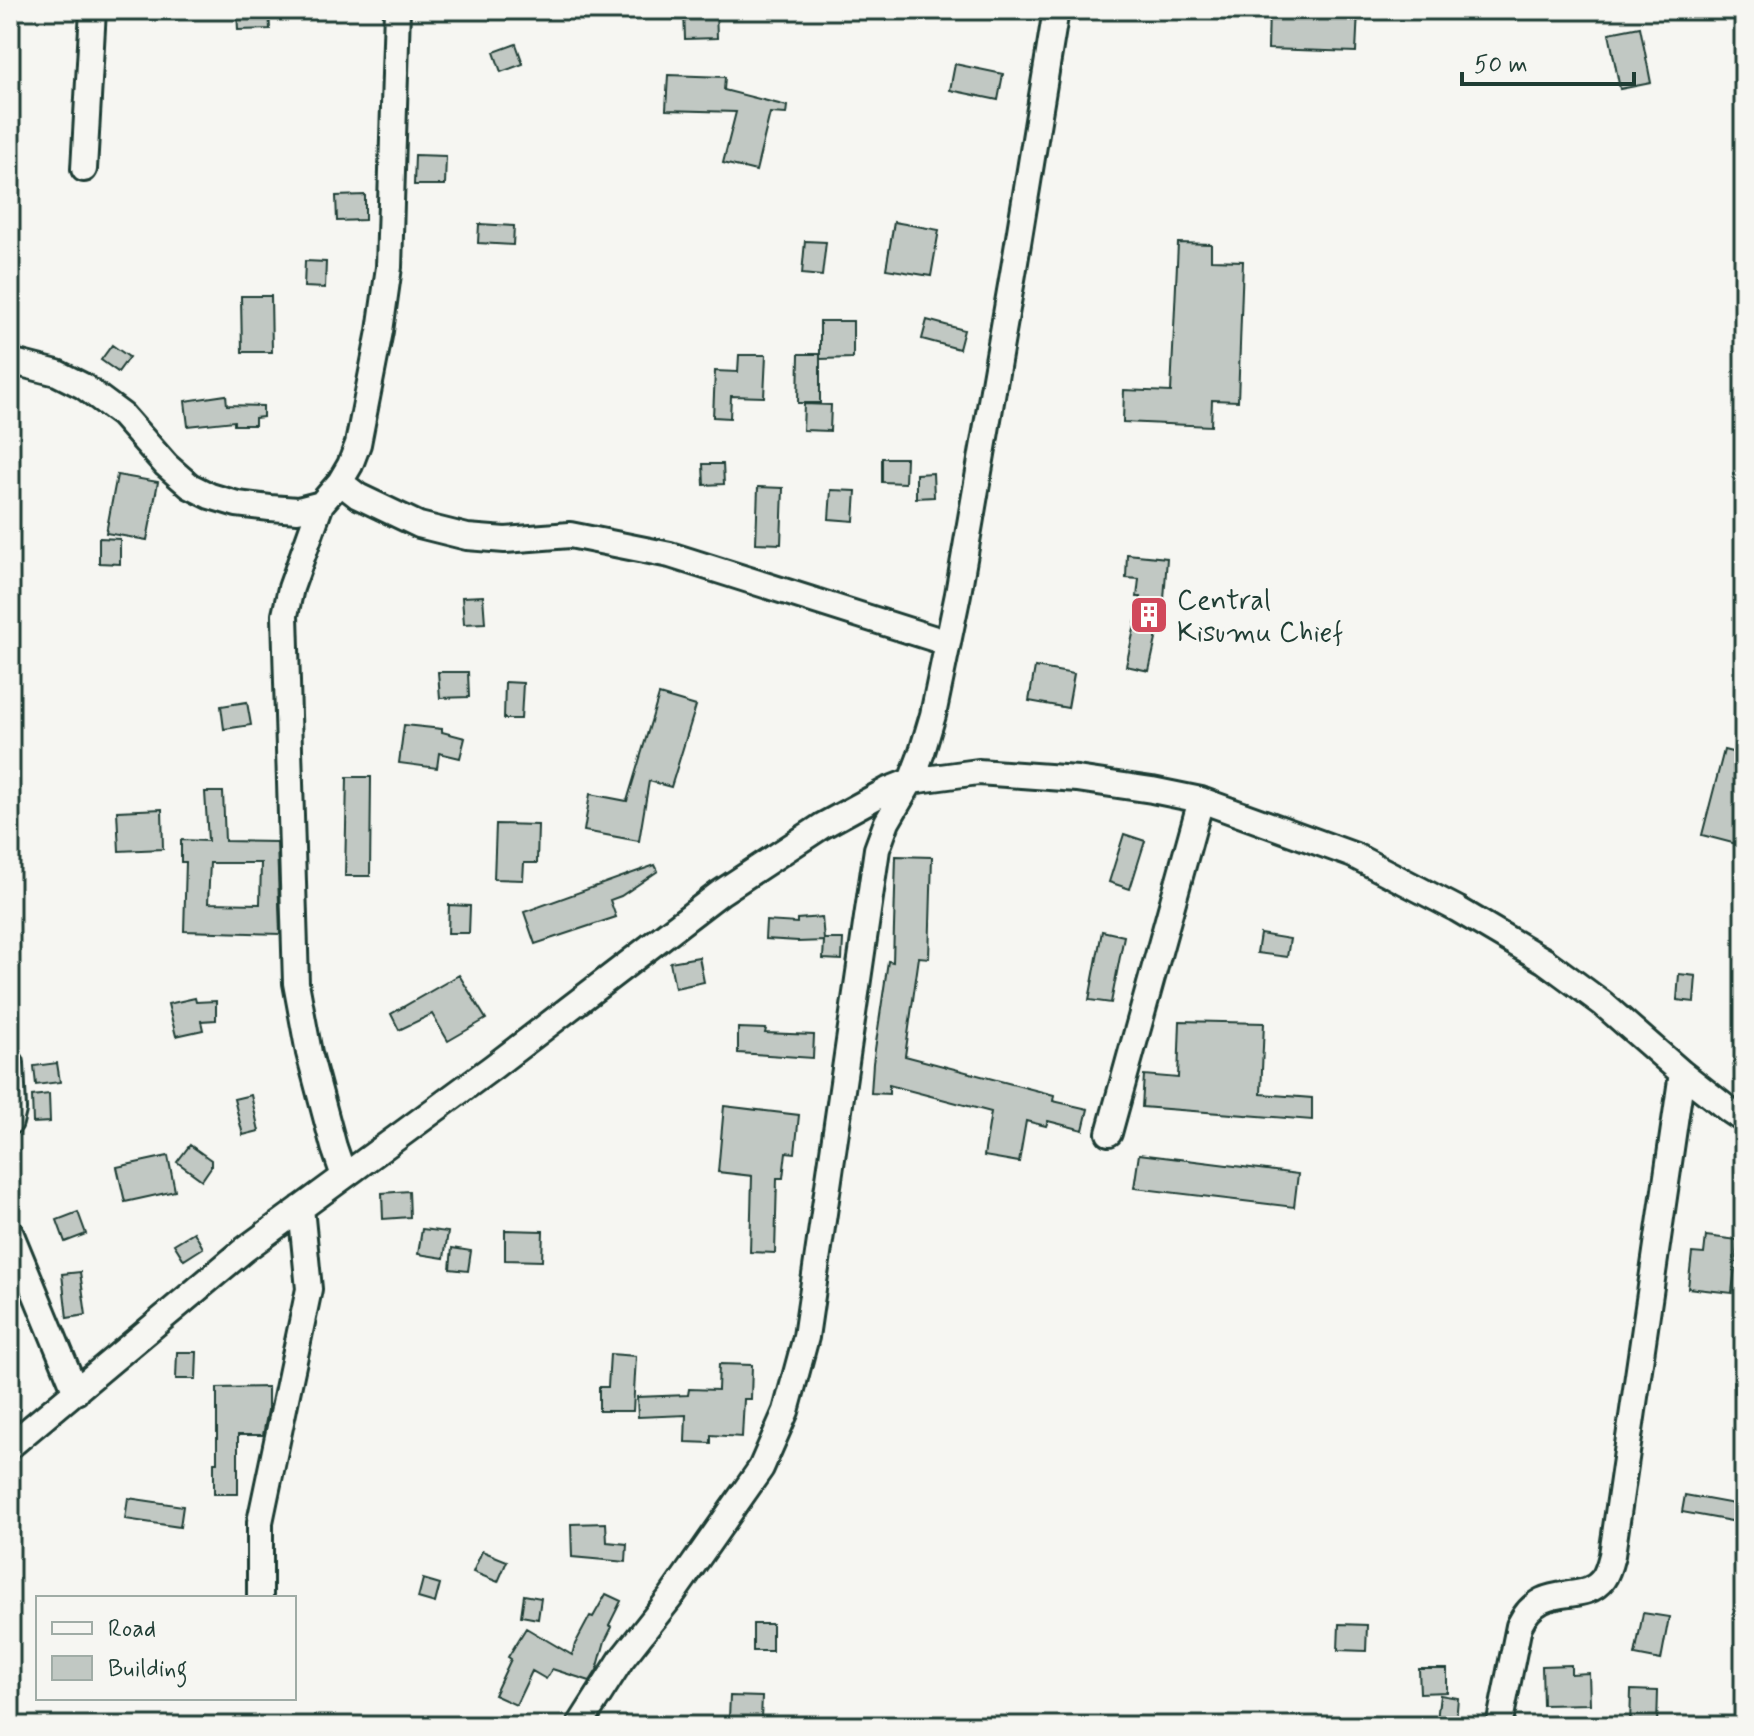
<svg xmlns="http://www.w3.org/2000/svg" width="1754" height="1736" font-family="Mynerve,sans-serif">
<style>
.building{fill:#c1c8c3;stroke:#1f3d34;stroke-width:2;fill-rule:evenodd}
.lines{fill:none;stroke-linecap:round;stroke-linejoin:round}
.minor-casing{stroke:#1f3d34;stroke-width:30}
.minor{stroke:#f6f6f2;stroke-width:24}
.labels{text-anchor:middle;stroke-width:7;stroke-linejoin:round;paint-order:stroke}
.poi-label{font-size:28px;fill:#1f3d34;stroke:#f6f6f2;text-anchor:start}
</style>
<rect width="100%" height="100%" fill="#f6f6f2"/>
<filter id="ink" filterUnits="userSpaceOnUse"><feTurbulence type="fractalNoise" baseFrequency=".0125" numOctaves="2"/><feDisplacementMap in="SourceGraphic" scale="16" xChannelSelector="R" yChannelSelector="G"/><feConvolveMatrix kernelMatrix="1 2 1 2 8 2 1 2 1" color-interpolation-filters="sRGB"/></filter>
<g filter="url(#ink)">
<!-- building -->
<path class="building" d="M 237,10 L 269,10 L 270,29 L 238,30 Z
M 684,10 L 716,10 L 717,38 L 685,39 Z
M 1269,10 L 1358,10 L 1356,52 L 1268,49 Z
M 1640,27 L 1651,83 L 1620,89 L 1609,33 Z
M 516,44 L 523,64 L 501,72 L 494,52 Z
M 955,64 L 1003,74 L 998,100 L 950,90 Z
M 668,75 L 725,77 L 724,90 L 787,106 L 786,114 L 770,113 L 756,171 L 723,163 L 736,112 L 666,110 Z
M 415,155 L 446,156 L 445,185 L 414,185 Z
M 365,195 L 365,220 L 337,221 L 336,196 Z
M 894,222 L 939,230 L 931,276 L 886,269 Z
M 479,224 L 514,226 L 513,245 L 478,243 Z
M 805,241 L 826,242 L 822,276 L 802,274 Z
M 1178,243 L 1211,244 L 1211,260 L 1243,261 L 1238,401 L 1212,400 L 1211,426 L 1123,422 L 1124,390 L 1171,392 Z
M 305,261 L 326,262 L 325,288 L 304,287 Z
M 241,296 L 271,296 L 272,352 L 242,352 Z
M 927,320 L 964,330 L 959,349 L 922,339 Z
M 820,321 L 853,321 L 853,358 L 820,359 Z
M 112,345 L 129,357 L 118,372 L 101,360 Z
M 799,354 L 820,354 L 820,403 L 798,403 Z
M 739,355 L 766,355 L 764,397 L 731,396 L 730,418 L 713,417 L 715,371 L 738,372 Z
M 226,395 L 227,405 L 263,406 L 263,417 L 255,418 L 255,425 L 234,425 L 234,421 L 188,426 L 185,401 Z
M 804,404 L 831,405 L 830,431 L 803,430 Z
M 882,458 L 906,458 L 905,483 L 882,482 Z
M 703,464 L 723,464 L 724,484 L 704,485 Z
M 933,473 L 934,497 L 916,498 L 916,474 Z
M 117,475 L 158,482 L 147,540 L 106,533 Z
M 758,487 L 783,488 L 781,544 L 756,543 Z
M 831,490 L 856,491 L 854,521 L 829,519 Z
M 99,538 L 120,539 L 120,564 L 99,563 Z
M 1127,554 L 1167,558 L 1164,599 L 1160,599 L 1159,630 L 1158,630 L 1149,671 L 1126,666 L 1141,597 L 1137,597 L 1139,579 L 1126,578 Z
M 483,596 L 485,623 L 464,624 L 462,597 Z
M 1035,667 L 1074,674 L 1068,708 L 1029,701 Z
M 438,672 L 468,672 L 469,697 L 440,698 Z
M 505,682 L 523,683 L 521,719 L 504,719 Z
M 659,695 L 696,706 L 671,787 L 649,781 L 639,841 L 584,831 L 590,794 L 627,801 Z
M 247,702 L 251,725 L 224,729 L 221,706 Z
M 404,725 L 442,729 L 442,732 L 465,738 L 460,758 L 439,753 L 437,768 L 399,763 Z
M 1724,750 L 1744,755 L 1744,846 L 1702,835 Z
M 347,777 L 371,777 L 370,876 L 345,876 Z
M 205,792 L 223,792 L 225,841 L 277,842 L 280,934 L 184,931 L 186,862 L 181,862 L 181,840 L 208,841 ZM 210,863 L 261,863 L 260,904 L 208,903 Z
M 162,809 L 163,849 L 119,851 L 117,811 Z
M 496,824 L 538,825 L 537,863 L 524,863 L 523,880 L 494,879 Z
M 1124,834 L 1145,841 L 1130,889 L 1109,882 Z
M 896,856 L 932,857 L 929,958 L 919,957 L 905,1056 L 1054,1095 L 1053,1101 L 1088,1109 L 1083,1130 L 1048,1121 L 1046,1126 L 1026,1121 L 1019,1162 L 984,1156 L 991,1112 L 889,1085 L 889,1094 L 871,1093 L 873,1063 L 888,961 L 893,962 Z
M 655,865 L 658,871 L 621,896 L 610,900 L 616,917 L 535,944 L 524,912 Z
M 449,905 L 470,906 L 469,933 L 448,933 Z
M 822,917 L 824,940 L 824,939 L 843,939 L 842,960 L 823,959 L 824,941 L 798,942 L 798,941 L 765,939 L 766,921 L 797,923 L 797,919 Z
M 1102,931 L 1124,936 L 1111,1003 L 1089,1000 Z
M 1260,934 L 1290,939 L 1287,957 L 1257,953 Z
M 699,957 L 704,982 L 675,988 L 670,962 Z
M 1679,974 L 1696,976 L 1694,1002 L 1677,1000 Z
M 459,975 L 486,1019 L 448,1041 L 432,1014 L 399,1030 L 391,1014 Z
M 195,998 L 196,1002 L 216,1001 L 216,1020 L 201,1021 L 203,1030 L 176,1036 L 168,1004 Z
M 1180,1021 L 1264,1023 L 1261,1094 L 1312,1098 L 1312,1120 L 1142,1107 L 1144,1075 L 1178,1078 Z
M 738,1028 L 766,1029 L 765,1033 L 814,1035 L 813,1058 L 738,1053 Z
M 57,1063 L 60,1082 L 36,1085 L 34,1066 Z
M 49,1094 L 50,1122 L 33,1123 L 32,1096 Z
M 251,1095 L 259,1131 L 243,1135 L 234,1099 Z
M 724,1106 L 799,1115 L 795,1153 L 786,1152 L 783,1178 L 777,1178 L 775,1253 L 750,1252 L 752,1176 L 718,1172 Z
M 190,1145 L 211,1160 L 211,1167 L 202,1180 L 177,1162 Z
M 1139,1154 L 1298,1174 L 1294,1207 L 1134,1188 Z
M 168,1156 L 175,1191 L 125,1202 L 117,1167 Z
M 409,1191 L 410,1217 L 383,1219 L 382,1193 Z
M 78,1212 L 86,1234 L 65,1242 L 57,1220 Z
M 422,1229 L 448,1232 L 444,1258 L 418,1254 Z
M 505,1230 L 543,1231 L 542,1261 L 505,1260 Z
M 194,1232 L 203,1248 L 184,1260 L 174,1244 Z
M 1706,1236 L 1738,1240 L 1732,1293 L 1688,1288 L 1692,1253 L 1704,1254 Z
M 452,1248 L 471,1251 L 468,1271 L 450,1269 Z
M 80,1272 L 86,1315 L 67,1318 L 62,1274 Z
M 177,1352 L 197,1352 L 196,1379 L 176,1379 Z
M 610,1354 L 636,1356 L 633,1411 L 599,1411 L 599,1387 L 608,1387 Z
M 719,1364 L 752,1365 L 751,1399 L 744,1399 L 742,1437 L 711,1435 L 711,1443 L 685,1442 L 686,1415 L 638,1417 L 637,1397 L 688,1395 L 689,1389 L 718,1390 Z
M 268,1387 L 268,1410 L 263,1435 L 238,1435 L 238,1494 L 214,1494 L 214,1462 L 217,1462 L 217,1388 Z
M 1685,1495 L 1740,1505 L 1737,1522 L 1682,1512 Z
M 128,1498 L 183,1506 L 180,1527 L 125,1519 Z
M 606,1523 L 607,1542 L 627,1544 L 626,1562 L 572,1557 L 571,1524 Z
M 482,1551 L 507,1561 L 498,1582 L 473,1572 Z
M 423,1579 L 440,1584 L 435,1603 L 418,1598 Z
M 606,1594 L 621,1601 L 609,1625 L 612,1627 L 605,1641 L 597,1670 L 590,1681 L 552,1669 L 546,1679 L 532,1671 L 516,1705 L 494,1695 L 511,1659 L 508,1657 L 526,1628 L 572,1655 L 575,1644 L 590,1616 L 593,1617 Z
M 524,1595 L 541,1598 L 538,1619 L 521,1616 Z
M 1643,1613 L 1669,1617 L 1661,1660 L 1635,1655 Z
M 753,1624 L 772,1624 L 772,1651 L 753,1651 Z
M 1339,1624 L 1367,1625 L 1366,1651 L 1338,1650 Z
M 1571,1665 L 1571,1674 L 1589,1673 L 1590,1704 L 1543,1705 L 1542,1666 Z
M 1419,1669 L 1447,1669 L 1447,1692 L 1420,1693 Z
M 1631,1690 L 1658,1691 L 1657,1726 L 1630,1726 Z
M 1440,1695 L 1458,1698 L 1456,1722 L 1437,1720 Z
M 730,1696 L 762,1697 L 761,1719 L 729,1718 Z"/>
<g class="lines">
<defs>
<path id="minor" d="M 84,169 L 93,10
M 10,361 L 57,373 L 83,386 L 122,415 L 166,465 L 190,486 L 210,496 L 237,504 L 270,508 L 298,510 L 321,504
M 340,482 L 358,496 L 419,525 L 467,537 L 505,540 L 570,535 L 670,555 L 948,643
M 10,1122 L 13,1110 L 11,1063
M 1109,1133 L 1201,800
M 344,1176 L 334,1147 L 309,1053 L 296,983 L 285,615 L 291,588 L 321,504 L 340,482 L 350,465 L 358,444 L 380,331 L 389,267 L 397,10
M 10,1232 L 76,1392
M 10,1446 L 244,1250 L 493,1067 L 720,893 L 822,826 L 888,790 L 911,781 L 978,772 L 1077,779 L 1152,790 L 1201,800 L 1353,855 L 1457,909 L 1545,961 L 1602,1003 L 1682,1073 L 1729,1110 L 1744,1120
M 260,1598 L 260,1522 L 309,1289 L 301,1208
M 579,1726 L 621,1660 L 670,1598 L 761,1468 L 786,1411 L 806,1337 L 877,849 L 887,822 L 911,781 L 922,752 L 933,715 L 958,594 L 1015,262 L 1056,10
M 1499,1726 L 1519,1626 C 1542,1578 1582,1607 1603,1579 C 1608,1572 1610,1563 1612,1555 L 1682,1073"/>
</defs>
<!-- minor casing -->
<use href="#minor" class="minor-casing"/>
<!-- minor -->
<use href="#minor" class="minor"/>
</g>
</g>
<!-- icons -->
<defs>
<symbol id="building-square" viewBox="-11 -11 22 22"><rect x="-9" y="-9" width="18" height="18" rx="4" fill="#d1495b" stroke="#f6f6f2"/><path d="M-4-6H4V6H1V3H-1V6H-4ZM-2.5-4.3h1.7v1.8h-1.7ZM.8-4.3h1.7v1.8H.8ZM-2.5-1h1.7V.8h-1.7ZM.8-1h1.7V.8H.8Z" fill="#fff"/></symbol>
</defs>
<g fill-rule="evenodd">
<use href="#building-square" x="1127" y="593" width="44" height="44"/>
</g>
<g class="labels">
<!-- poi labels -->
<g class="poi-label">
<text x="1177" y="609">Central<tspan x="1177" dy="32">Kisumu Chief</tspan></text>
</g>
</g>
<!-- margin -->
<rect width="1754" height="1736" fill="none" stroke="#f6f6f2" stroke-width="40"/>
<rect x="20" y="20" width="1714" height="1696" fill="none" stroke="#1f3d34" stroke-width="3" filter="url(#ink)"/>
<!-- legend -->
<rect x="36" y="1596" width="260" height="104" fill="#f6f6f2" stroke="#a0aca6" stroke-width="2"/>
<rect x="52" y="1622" width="40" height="12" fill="#f6f6f2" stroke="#a0aca6" stroke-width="2"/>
<text x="108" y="1636" font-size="24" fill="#1f3d34">Road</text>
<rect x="52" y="1656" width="40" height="24" fill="#c1c8c3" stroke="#a0aca6" stroke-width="2"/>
<text x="108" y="1676" font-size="24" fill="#1f3d34">Building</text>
<!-- scale -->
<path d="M1462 72v12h172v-12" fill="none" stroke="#1f3d34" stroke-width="4"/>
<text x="1474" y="72" font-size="24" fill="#1f3d34" stroke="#f6f6f2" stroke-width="6" paint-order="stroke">50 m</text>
</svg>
